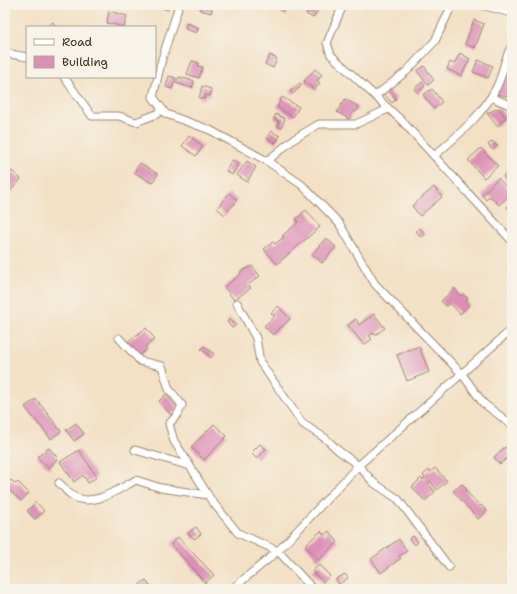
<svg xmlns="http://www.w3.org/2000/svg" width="517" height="594" font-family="'Shantell Sans',sans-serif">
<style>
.building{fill:#dd8fb7}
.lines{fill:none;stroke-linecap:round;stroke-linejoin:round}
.street-casing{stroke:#978572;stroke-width:9}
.street{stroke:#fff;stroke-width:7}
</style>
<rect width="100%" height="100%" fill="#f7f3e8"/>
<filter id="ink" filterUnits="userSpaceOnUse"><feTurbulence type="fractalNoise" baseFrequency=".025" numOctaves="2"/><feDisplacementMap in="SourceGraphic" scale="8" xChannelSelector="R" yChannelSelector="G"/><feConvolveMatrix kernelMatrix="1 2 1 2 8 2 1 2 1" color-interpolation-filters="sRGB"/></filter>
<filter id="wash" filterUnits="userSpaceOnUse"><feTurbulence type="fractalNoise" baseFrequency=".012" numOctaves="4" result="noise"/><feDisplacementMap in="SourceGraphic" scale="16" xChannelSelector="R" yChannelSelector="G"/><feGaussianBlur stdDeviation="0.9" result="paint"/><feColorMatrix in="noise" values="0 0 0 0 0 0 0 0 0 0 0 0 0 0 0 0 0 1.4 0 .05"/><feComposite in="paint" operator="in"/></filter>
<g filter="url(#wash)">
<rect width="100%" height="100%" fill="#f3e0c5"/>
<g id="blocks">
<!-- building -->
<path class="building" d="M 163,5 L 169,5 L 168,10 L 162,8 Z
M 201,5 L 213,5 L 211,13 L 200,10 Z
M 281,5 L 286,5 L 283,12 L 279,10 Z
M 312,5 L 321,6 L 313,18 L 306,14 Z
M 109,11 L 127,16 L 124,27 L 107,23 Z
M 474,20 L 484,24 L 475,48 L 465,44 Z
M 53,22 L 56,27 L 46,27 Z
M 187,23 L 199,28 L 196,33 L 185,29 Z
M 460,53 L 470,59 L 461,76 L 447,69 L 450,62 L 454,64 Z
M 270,55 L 277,59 L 273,68 L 265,64 Z
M 478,60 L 493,66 L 488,78 L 473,72 Z
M 192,61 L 199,63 L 198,66 L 203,67 L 199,78 L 187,74 Z
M 424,66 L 434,80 L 428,85 L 417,71 Z
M 315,69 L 322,75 L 317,81 L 320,83 L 314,90 L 304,81 Z
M 505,73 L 512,74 L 511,97 L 497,94 L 499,86 L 502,86 Z
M 169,76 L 176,78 L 172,89 L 166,87 Z
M 179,77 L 194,81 L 192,88 L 176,83 Z
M 422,82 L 425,86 L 418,93 L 414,89 Z
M 300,83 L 302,85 L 293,94 L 290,91 Z
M 202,86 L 211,89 L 210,96 L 205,95 L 205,99 L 199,98 Z
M 432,89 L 442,102 L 434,109 L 423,95 Z
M 388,90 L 396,99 L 392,103 L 384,94 Z
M 282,97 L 299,107 L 293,117 L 277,107 Z
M 345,99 L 359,107 L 356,112 L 354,111 L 349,119 L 337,112 Z
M 499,108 L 506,118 L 497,126 L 487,113 Z
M 276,114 L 285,119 L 281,128 L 277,125 L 279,121 L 274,119 Z
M 271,131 L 280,136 L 275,143 L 267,138 Z
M 189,136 L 203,146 L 196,156 L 182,146 Z
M 492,141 L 497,146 L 493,150 L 488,145 Z
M 481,148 L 498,166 L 484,178 L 468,160 Z
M 232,160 L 239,164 L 232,175 L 226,171 Z
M 247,161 L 256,167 L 247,182 L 237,175 Z
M 140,163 L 158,174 L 152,183 L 134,172 Z
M 512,167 L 512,185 L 503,176 Z
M 12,171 L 21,179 L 7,195 L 5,193 L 5,179 Z
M 498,178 L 512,193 L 499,205 L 490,196 L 486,200 L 482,195 Z
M 434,187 L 442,197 L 420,216 L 412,206 Z
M 229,193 L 237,200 L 225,215 L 217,208 Z
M 512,202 L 512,213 L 507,207 Z
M 306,210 L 320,227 L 277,264 L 264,249 L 273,242 L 275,244 L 284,237 L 282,236 L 298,222 L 296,219 Z
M 420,228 L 425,234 L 421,237 L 416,231 Z
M 326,238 L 336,247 L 322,263 L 312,254 Z
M 252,266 L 260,276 L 248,285 L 251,288 L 234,300 L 224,287 L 241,274 L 240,272 Z
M 455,288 L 460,296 L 463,294 L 468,299 L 466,301 L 469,305 L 460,314 L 450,303 L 446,306 L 441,301 Z
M 278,306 L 290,319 L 273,335 L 264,326 L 275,316 L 271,313 Z
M 374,314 L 385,328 L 375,335 L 373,333 L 369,336 L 372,339 L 364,345 L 348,325 L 356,319 L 359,325 Z
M 230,319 L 236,325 L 232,328 L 227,322 Z
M 146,328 L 155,339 L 145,347 L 147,349 L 139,356 L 127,342 Z
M 204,346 L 214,354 L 211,358 L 201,349 Z
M 419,346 L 429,372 L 407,381 L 397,355 Z
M 166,394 L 178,409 L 171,415 L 159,401 Z
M 36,399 L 61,431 L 51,439 L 25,407 Z
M 76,423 L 84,434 L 74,441 L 66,430 Z
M 214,424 L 227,436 L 204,460 L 191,447 Z
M 260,444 L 266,449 L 257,459 L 251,453 Z
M 505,447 L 511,455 L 500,464 L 494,457 Z
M 49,448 L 58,458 L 49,468 L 37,457 Z
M 79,450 L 97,477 L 88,483 L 83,475 L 74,482 L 60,462 Z
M 435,468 L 447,481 L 437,490 L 430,481 L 428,483 L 435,492 L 425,501 L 412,487 L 421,478 L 423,480 L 425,478 L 423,475 L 429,470 L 430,472 Z
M 11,480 L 16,484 L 18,482 L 29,493 L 21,501 L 5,486 Z
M 462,484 L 467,489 L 465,490 L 480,506 L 481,505 L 487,511 L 478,519 L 453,491 Z
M 36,502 L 44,511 L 35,519 L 27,511 Z
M 196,527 L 201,534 L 194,539 L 188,533 Z
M 321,531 L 324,535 L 329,531 L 338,542 L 318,560 L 305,545 Z
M 413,536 L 418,542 L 415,545 L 409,539 Z
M 178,537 L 214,575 L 205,583 L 171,544 Z
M 399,539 L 407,551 L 399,556 L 401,558 L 381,573 L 371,559 Z
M 319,565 L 330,576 L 323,582 L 312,571 Z
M 345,574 L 348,578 L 339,584 L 336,579 Z
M 145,580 L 154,589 L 135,589 Z"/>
</g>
</g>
<g filter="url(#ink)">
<use href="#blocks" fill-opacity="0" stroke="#978572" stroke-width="1"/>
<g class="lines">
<defs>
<path id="street" d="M 179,5 L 162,59 L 153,97 L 166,114 L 210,130 L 267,161 L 294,139 L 319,124 L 356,124 L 388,109
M 343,5 L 327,43 L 331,55 L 402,121 L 512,241
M 482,5 L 512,13
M 5,53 L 27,57
M 64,77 L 92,116 L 119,116 L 136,122 L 157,114 L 162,109
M 375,96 L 407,71 L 435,41 L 452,5
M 491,97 L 512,106
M 434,156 C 457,136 482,116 496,88 C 504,74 503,59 512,46
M 267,161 L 302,185 L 339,223 L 375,284 L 462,374 L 483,403 L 512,425
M 237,303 L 256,338 L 260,362 L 303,424 L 325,438 L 339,451 L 359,466 L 374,483 L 398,499 L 449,567
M 119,338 L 140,361 L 162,366 L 169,389 L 182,405 L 178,414 L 169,424 L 174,441 L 190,466
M 135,450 L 190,466 L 211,500 L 238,533 L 278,551 L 313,589
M 59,483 C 63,486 66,491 70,494 C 90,510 117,490 136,480 L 161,488 L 208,495
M 232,589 L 278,551 L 358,466 L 512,329"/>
</defs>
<!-- street casing -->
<use href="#street" class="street-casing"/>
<!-- street -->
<use href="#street" class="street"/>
</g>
</g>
<!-- margin -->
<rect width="517" height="594" fill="none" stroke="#f7f3e8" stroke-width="20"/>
<!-- legend -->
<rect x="26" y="26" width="130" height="52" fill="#f7f3e8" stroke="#aca397"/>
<rect x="34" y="39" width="20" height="6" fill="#ffffff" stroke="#aca397"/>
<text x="62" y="46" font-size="12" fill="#3b2a1e">Road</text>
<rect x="34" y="56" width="20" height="12" fill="#dd8fb7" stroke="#aca397"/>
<text x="62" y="66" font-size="12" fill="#3b2a1e">Building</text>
</svg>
